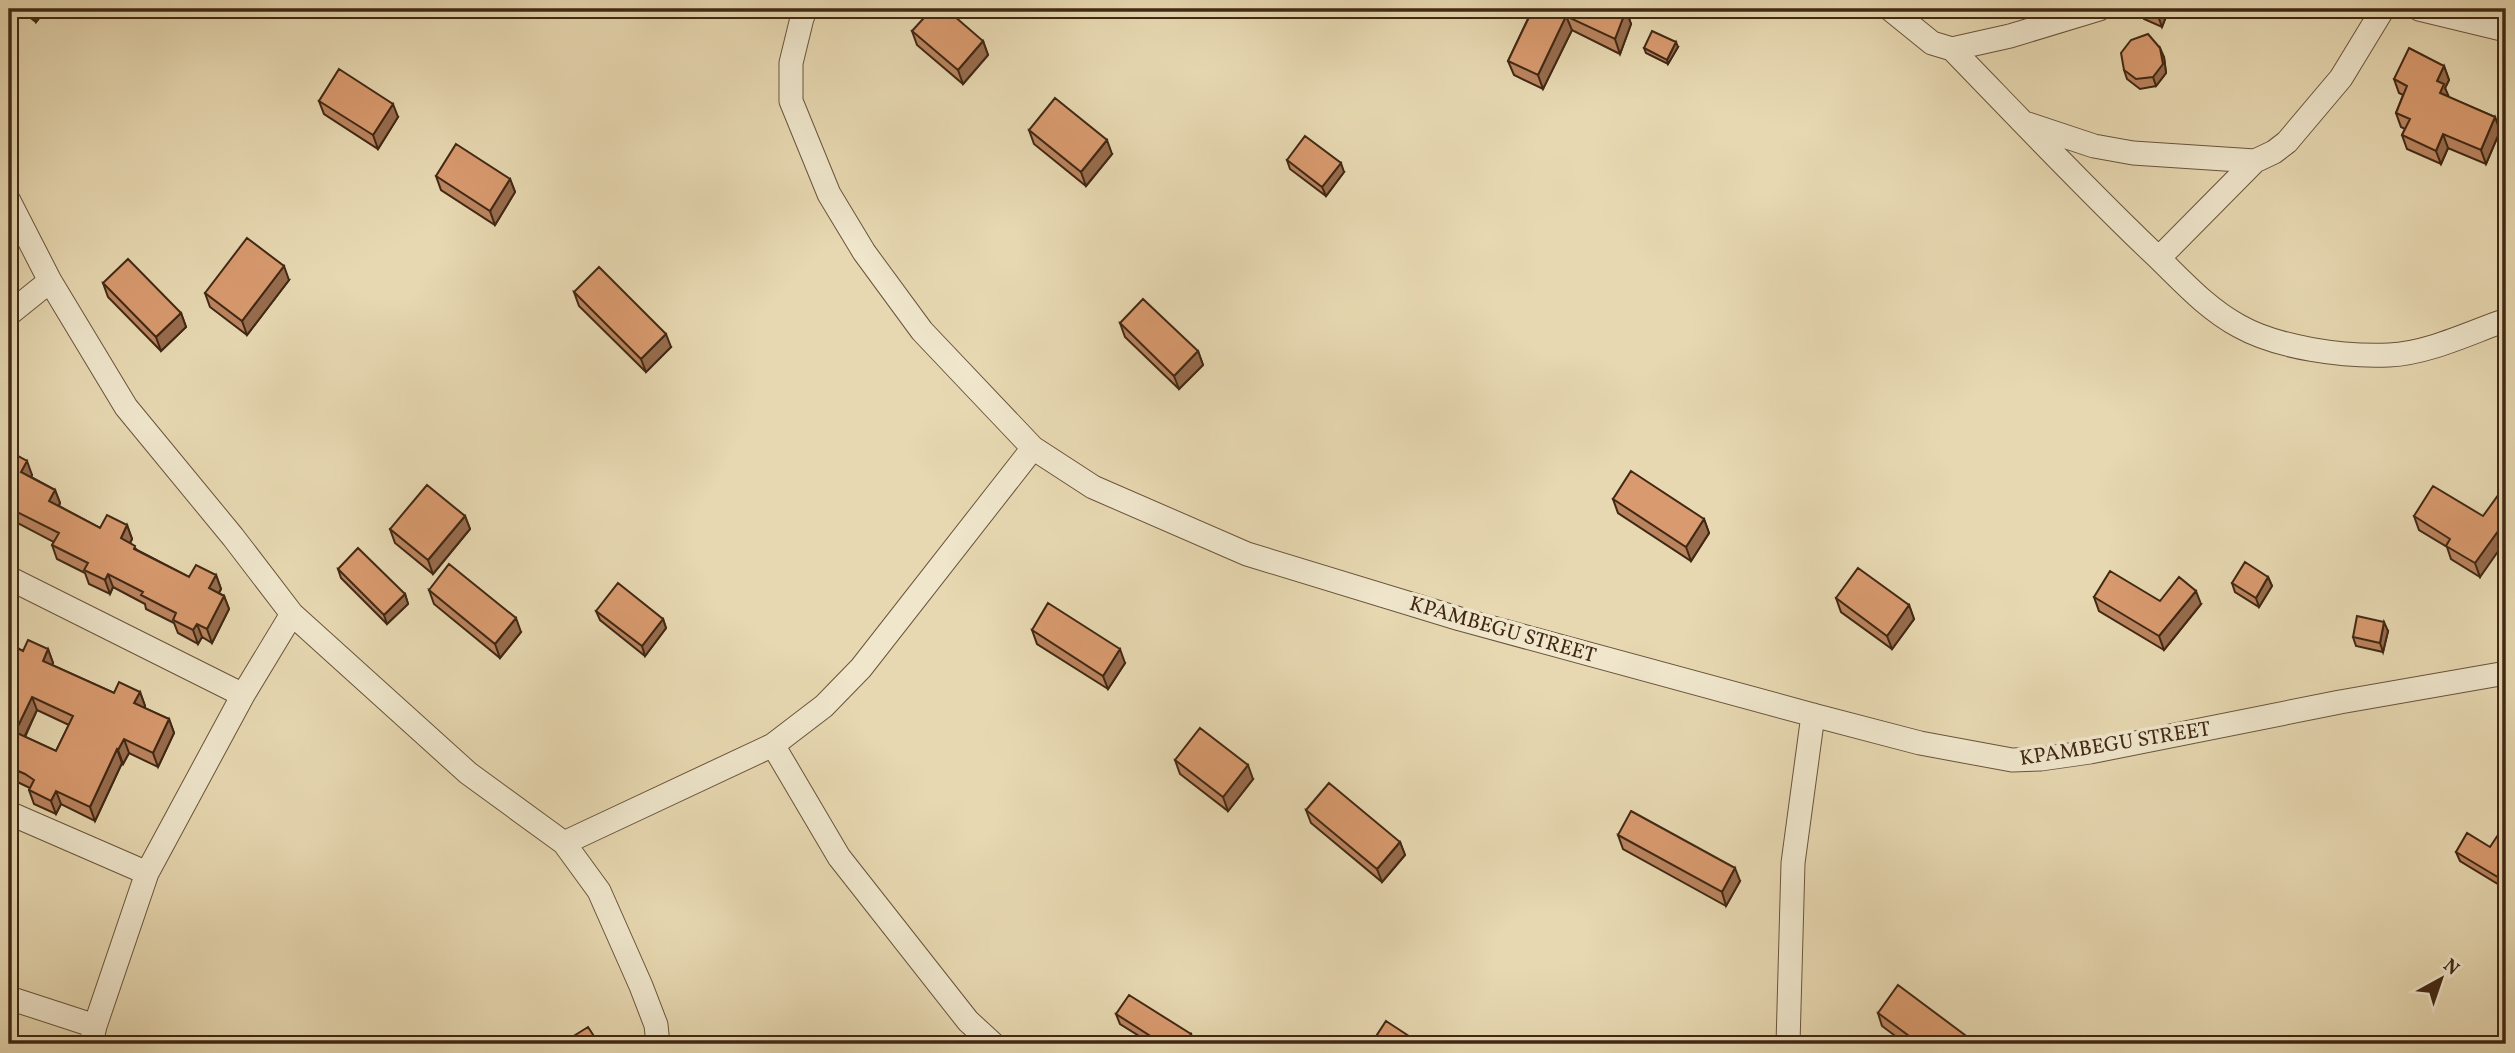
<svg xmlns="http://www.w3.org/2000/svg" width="2515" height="1053" font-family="Vollkorn,serif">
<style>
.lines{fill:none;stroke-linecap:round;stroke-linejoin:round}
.minor-casing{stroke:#6a543b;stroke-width:25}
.minor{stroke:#efe6cc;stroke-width:23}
.wall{fill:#ba845f;stroke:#412814;stroke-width:2;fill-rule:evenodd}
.shaded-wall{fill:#976c4d;stroke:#412814;stroke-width:2}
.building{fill:#d89a6e;stroke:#412814;stroke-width:2;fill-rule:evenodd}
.labels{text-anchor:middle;stroke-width:7;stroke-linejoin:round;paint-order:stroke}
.street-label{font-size:21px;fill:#412814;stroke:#efe6cc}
</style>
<rect width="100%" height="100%" fill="#e7d8b1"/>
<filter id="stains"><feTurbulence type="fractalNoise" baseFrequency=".00286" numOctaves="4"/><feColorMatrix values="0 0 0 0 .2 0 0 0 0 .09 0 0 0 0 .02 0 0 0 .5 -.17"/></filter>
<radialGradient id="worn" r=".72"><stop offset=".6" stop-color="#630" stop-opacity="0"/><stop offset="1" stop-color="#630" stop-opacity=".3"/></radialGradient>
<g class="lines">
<defs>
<path id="minor" d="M 806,9 L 802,18 L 791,63 L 791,101 L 829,194 L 864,252 L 922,331 L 1033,448 L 1093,487 L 1247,554 L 1460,619 L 1813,715 L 1920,743 L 2012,760 L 2041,759 L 2090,752 L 2340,702 L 2506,673
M 1890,9 L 1932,43 L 1952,49 C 2017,116 2082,185 2150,250 C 2179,277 2204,307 2239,326 C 2278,348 2344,357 2389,355 C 2429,353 2469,333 2506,320
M 2419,9 L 2506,30
M 1952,49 L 2010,36 L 2099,9
M 2028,124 L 2094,146 L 2133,153 L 2255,161 L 2274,152 L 2287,142 L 2341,78 L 2383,9
M 9,201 L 50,281 L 126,407 L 233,537 L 292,614 L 468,773 L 564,843 L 599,891 L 641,986 L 656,1025 L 658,1044
M 2159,258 L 2255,161
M 9,314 L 50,281
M 9,578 L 243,695
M 773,745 L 839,857 L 968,1021 L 993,1044
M 9,813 L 147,873
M 564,843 L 773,745 L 824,706 L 861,668 L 1033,448
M 9,998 L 95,1026
M 91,1044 L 95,1026 L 147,873 L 243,695 L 292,614
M 1788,1044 L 1793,863 L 1813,715"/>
</defs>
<!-- minor casing -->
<use href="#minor" class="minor-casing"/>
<!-- minor -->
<use href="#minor" class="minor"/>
</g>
<!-- wall -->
<path class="wall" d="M 19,9 L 46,9 L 36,22 Z
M 1084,9 L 1098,9 L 1092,16 Z
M 1530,9 L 1624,9 L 1626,10 L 1631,24 L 1620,54 L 1572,30 L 1543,89 L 1514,75 L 1508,61 L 1532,10 Z
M 2140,9 L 2180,9 L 2178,13 L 2169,9 L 2162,27 L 2144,19 Z
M 912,31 L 983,41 L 988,55 L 963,84 L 917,45 Z
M 1678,47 L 1668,64 L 1646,53 L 1644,48 Z
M 2164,57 L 2166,73 L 2156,86 L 2140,89 L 2127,79 L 2124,70 Z
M 2444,66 L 2449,80 L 2445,88 L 2448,97 L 2495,117 L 2500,131 L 2486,164 L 2448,148 L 2441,164 L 2407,149 L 2402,135 L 2405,129 L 2401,127 L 2396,113 L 2403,95 L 2399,93 L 2394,79 Z
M 319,101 L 398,117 L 378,149 L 324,114 Z
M 1029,130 L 1112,154 L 1086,186 L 1034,144 Z
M 1287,160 L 1344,172 L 1326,196 L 1290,169 Z
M 436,176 L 510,179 L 515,192 L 495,225 L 441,190 Z
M 289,280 L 247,335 L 210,307 L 205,293 Z
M 103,283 L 181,313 L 186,327 L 161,351 L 108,297 Z
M 574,292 L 671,347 L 646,372 L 579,306 Z
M 1120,323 L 1198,351 L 1203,365 L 1179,389 L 1125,337 Z
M 9,451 L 32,475 L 31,477 L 55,490 L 60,503 L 59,506 L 100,528 L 127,525 L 132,539 L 130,543 L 137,550 L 189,577 L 216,575 L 221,589 L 219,593 L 224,596 L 229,609 L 212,643 L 202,637 L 198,644 L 178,633 L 174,623 L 146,609 L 145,604 L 113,587 L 110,594 L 89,584 L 85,573 L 57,559 L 52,545 L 54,542 L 14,521 L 9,531 Z
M 1613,499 L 1704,519 L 1709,533 L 1691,561 L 1618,513 Z
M 465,516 L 470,529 L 433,574 L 395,543 L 390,529 Z
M 2414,516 L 2483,516 L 2480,577 L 2451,559 L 2447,547 L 2419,530 Z
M 338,569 L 405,594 L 408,604 L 387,624 L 341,578 Z
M 2268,577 L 2272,586 L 2259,607 L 2235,592 L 2232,583 Z
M 429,590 L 521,632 L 500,658 L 434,604 Z
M 2094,597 L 2160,601 L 2201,604 L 2164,650 L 2099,611 Z
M 1836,598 L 1909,605 L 1914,619 L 1892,649 L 1841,612 Z
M 596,611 L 663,619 L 666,628 L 645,656 L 600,620 Z
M 1032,630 L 1125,663 L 1108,689 L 1037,644 Z
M 2388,631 L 2383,652 L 2356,646 L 2353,637 Z
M 48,649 L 53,663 L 52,665 L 114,693 L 140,692 L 145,706 L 144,708 L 169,719 L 174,733 L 158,767 L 129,753 L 123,764 L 122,763 L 95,821 L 61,804 L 56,814 L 34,804 L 29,790 L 30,788 L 9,778 L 9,652 ZM 37,710 L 69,725 L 56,751 L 25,737 Z
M 1175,760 L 1253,779 L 1228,811 L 1180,774 Z
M 1306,810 L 1400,842 L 1405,855 L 1382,882 L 1311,823 Z
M 2506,832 L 2506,889 L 2460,861 L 2456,852 L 2490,847 Z
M 1618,835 L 1740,881 L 1726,906 L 1623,849 Z
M 1878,1013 L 1977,1044 L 1906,1044 L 1882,1026 Z
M 1116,1014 L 1191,1034 L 1194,1044 L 1152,1044 L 1120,1024 Z"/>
<!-- shaded-wall -->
<path class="shaded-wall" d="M 36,9 L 46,9 L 36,22 L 33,12 Z
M 1089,9 L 1098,9 L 1092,16 Z
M 2158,9 L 2169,9 L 2162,27 L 2157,13 Z
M 1626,10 L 1631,24 L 1620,54 L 1615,39 Z
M 1566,16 L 1572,30 L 1543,89 L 1538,75 Z
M 983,41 L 988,55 L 963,84 L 958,70 Z
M 1676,42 L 1678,47 L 1668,64 L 1667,60 Z
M 2160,48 L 2164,57 L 2166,73 L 2156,86 L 2153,77 Z
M 2444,66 L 2449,80 L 2445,88 L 2449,97 L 2440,93 L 2437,81 Z
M 393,104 L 398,117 L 378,149 L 373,135 Z
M 2495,117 L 2500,131 L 2486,164 L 2481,150 Z
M 2443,134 L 2448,148 L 2441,164 L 2436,151 Z
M 1107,140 L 1112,154 L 1086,186 L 1081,172 Z
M 1341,163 L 1344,172 L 1326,196 L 1322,187 Z
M 510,179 L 515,192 L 495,225 L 490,211 Z
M 284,266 L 289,280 L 247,335 L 242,321 Z
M 181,313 L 186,327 L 161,351 L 156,337 Z
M 666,334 L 671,347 L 646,372 L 641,359 Z
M 1198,351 L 1203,365 L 1179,389 L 1174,376 Z
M 27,461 L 32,475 L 26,486 L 21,472 Z
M 55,490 L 60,503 L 54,515 L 49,501 Z
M 9,508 L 14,521 L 9,531 Z
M 465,516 L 470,529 L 433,574 L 428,560 Z
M 1704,519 L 1709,533 L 1691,561 L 1686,547 Z
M 2506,520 L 2506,540 L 2480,577 L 2475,563 Z
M 127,525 L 132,539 L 126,552 L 121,538 Z
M 108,574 L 113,587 L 110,594 L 105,580 Z
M 216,575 L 221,589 L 214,602 L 209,588 Z
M 2268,577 L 2272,586 L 2259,607 L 2256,598 Z
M 2196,591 L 2201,604 L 2164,650 L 2159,636 Z
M 405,594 L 408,604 L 387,624 L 384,615 Z
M 224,596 L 229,609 L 212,643 L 207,629 Z
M 1909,605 L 1914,619 L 1892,649 L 1887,636 Z
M 516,618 L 521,632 L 500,658 L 495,644 Z
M 663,619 L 666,628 L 645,656 L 642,646 Z
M 2384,622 L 2388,631 L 2383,652 L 2380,643 Z
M 197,624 L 202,637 L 198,644 L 193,630 Z
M 48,649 L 53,663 L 48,674 L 43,661 Z
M 1120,649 L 1125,663 L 1108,689 L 1103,676 Z
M 140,692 L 145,706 L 139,717 L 134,703 Z
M 32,697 L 37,710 L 21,744 L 16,730 Z
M 169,719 L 174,733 L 158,767 L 153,753 Z
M 124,739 L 129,753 L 123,764 L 118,750 Z
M 117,749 L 122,763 L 95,821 L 90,807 Z
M 1248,765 L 1253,779 L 1228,811 L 1223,797 Z
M 56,791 L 61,804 L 56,814 L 51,801 Z
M 1400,842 L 1405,855 L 1382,882 L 1377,869 Z
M 1735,868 L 1740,881 L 1726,906 L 1722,892 Z
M 1191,1034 L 1194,1044 L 1184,1044 Z"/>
<!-- building -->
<path class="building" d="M 932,9 L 946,9 L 983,41 L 958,70 L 912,31 Z
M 1533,9 L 1624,9 L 1626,10 L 1615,39 L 1566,16 L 1538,75 L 1508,61 Z
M 2147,9 L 2158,9 L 2157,13 Z
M 1652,31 L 1676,42 L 1667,60 L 1644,48 Z
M 2148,34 L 2160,48 L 2163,64 L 2153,77 L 2136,79 L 2124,70 L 2121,53 L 2131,40 Z
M 2409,48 L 2444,66 L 2437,81 L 2444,84 L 2440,93 L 2495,117 L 2481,150 L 2443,134 L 2436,151 L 2402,135 L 2410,119 L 2396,113 L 2407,86 L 2394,79 Z
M 339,69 L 393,104 L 373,135 L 319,101 Z
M 1055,98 L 1107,140 L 1081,172 L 1029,130 Z
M 1305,136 L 1341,163 L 1322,187 L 1287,160 Z
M 456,144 L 510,179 L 490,211 L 436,176 Z
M 247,238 L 284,266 L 242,321 L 205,293 Z
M 128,259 L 181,313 L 156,337 L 103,283 Z
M 599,267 L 666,334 L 641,359 L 574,292 Z
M 1143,299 L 1198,351 L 1174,376 L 1120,323 Z
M 9,451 L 27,461 L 21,472 L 55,490 L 49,501 L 100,528 L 107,515 L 127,525 L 121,538 L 135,546 L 134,549 L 189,577 L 196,565 L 216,575 L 209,588 L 224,596 L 207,629 L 197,624 L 193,630 L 173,620 L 176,613 L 141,595 L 143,592 L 108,574 L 105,580 L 84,570 L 88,563 L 52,545 L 59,533 L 9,508 Z
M 1631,471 L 1704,519 L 1686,547 L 1613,499 Z
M 427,485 L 465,516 L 428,560 L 390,529 Z
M 2433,486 L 2483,516 L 2499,494 L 2506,499 L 2506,520 L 2475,563 L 2446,546 L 2450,539 L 2414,516 Z
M 358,548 L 405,594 L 384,615 L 338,569 Z
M 2245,562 L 2268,577 L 2256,598 L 2232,583 Z
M 449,564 L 516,618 L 495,644 L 429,590 Z
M 1858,568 L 1909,605 L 1887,636 L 1836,598 Z
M 2110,571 L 2160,601 L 2179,577 L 2196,591 L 2159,636 L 2094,597 Z
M 618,583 L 663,619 L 642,646 L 596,611 Z
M 1048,603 L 1120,649 L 1103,676 L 1032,630 Z
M 2357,616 L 2384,622 L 2380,643 L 2353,637 Z
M 28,640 L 48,649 L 43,661 L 114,693 L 119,682 L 140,692 L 134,703 L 169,719 L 153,753 L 124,739 L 118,750 L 117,749 L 90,807 L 56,791 L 51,801 L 29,790 L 34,780 L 25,774 L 9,767 L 9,652 L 12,645 L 23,651 ZM 32,697 L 73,716 L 56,751 L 17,733 L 16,730 Z
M 1200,728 L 1248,765 L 1223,797 L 1175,760 Z
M 1329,783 L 1400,842 L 1377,869 L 1306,810 Z
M 1631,811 L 1735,868 L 1722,892 L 1618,835 Z
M 2502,829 L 2506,832 L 2506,882 L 2456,852 L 2467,833 L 2490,847 Z
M 1898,985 L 1977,1044 L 1920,1044 L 1878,1013 Z
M 1129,995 L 1191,1034 L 1184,1044 L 1163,1044 L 1116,1014 Z
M 1386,1021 L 1421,1044 L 1371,1044 Z
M 588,1027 L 599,1044 L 561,1044 Z"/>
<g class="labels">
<!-- street labels -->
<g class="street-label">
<text transform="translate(1503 629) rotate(16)" y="7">KPAMBEGU STREET</text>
<text transform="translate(2115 743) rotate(-9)" y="7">KPAMBEGU STREET</text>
</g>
</g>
<!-- margin -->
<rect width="2515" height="1053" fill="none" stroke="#e7d8b1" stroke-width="35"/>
<rect x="10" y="10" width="2494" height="1032" fill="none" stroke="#412814" stroke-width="3.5"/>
<rect x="18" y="18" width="2480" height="1018" fill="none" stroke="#412814" stroke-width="2"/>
<!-- north arrow -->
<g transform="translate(2441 979) rotate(40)" stroke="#efe6cc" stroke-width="5" paint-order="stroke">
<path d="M0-5L12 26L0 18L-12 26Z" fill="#412814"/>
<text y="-10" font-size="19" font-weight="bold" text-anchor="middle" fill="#412814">N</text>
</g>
<rect width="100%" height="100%" filter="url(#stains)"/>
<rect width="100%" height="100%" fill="url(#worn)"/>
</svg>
